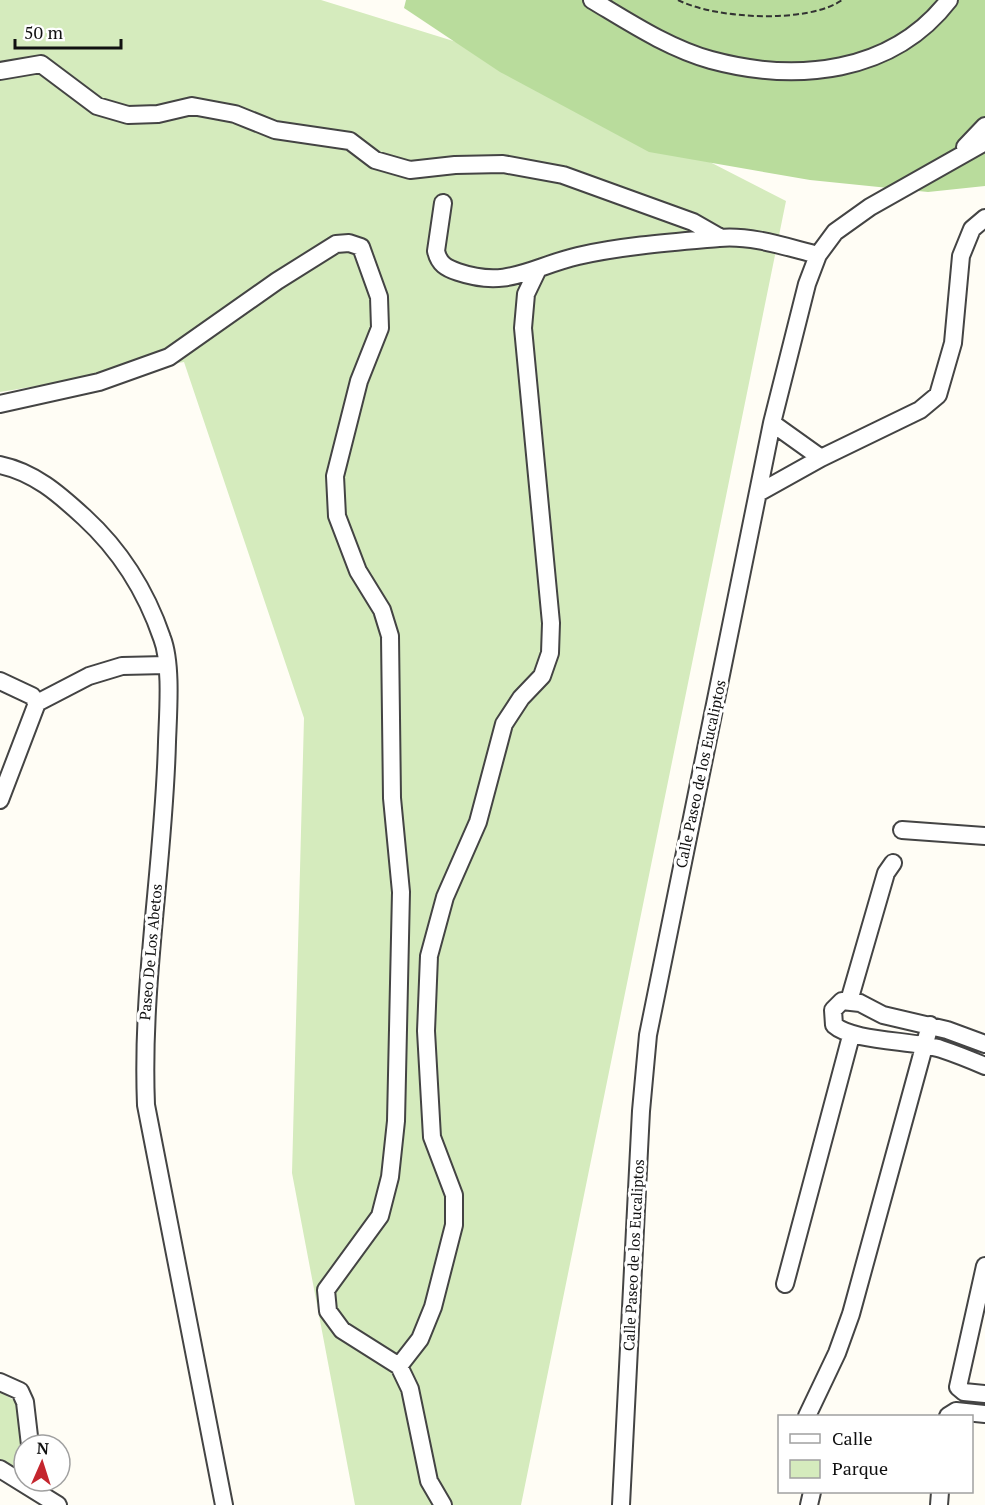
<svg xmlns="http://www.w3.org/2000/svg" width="985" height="1505" font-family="'PT Serif',serif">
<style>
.green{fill:#d5ebbd}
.forest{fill:#b9dc9c}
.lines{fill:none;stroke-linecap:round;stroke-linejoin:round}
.minor-casing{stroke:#444;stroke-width:20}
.path{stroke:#333;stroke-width:2;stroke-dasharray:6 3;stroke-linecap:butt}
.minor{stroke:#fff;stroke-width:16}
.labels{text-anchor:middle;stroke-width:6;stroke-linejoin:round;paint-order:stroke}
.street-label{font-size:15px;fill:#111;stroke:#fff}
</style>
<rect width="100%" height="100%" fill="#fffdf5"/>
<!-- green -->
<path class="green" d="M 0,0 L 321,0 L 505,57 L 786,201 L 521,1505 L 355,1505 L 292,1173 L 304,718 L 184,362 L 0,392 Z
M 0,1392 L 17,1402 L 23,1471 L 0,1459 Z"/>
<!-- forest -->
<path class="forest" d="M 406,0 L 985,0 L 985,186 L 928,192 L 810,180 L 649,152 L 500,72 L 404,8 Z"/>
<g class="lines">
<defs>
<path id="minor" d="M 592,0 C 629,22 668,48 711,60 C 796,83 892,74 949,0
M 0,71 L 41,64 L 97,106 L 128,115 L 158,114 L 192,106 L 235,114 L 275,130 L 350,141 L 375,160 L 410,170 L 455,165 L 503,164 L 563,175 L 693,222 L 721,238
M 965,147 L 985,126
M 443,203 L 436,251 C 439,264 446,268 458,272 C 508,289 531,267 578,256 C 621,246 674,242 719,238 C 752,235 786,247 818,255
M 0,404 L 99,382 L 169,357 L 277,281 L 336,244 L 349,243 L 361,247 L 379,297 L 380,328 L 359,381 L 335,476 L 337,516 L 358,571 L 382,610 L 390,636 L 392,798 L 401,892 L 396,1121 L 390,1177 L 380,1216 L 326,1290 L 328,1311 L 342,1330 L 399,1366 L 410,1389 L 429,1481 L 443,1505
M 772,423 L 821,458
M 0,465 C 34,472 59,494 84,517 C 120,550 146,591 162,638 C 172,664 168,713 167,742 C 164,864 141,983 146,1105 L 224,1505
M 760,492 L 821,458 L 920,410 L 938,395 L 953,343 L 961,256 L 972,229 L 985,218
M 0,681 L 32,696 L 37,703
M 37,703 L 89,676 L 122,666 L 166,665
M 0,800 L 37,703
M 902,830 L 985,836
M 849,1001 L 886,873 L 893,863
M 985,1044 L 947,1030 L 883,1015 L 860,1003 L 842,1001 L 833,1010 L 834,1025 C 853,1042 913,1040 941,1049 C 956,1054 971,1060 985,1066
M 985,1266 L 958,1387 L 964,1392 L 985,1394
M 785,1284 L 851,1036
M 399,1366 L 420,1339 L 433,1307 L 454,1225 L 454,1195 L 432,1137 L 426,1031 L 429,956 L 445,897 L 478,822 L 504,724 L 521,698 L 542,676 L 550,653 L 551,623 L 523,328 L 526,294 L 538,269
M 0,1382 L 20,1391 L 25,1402 L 30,1445
M 807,1416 L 837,1353 L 851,1314 L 930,1025
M 948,1416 L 956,1411 L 985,1414
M 0,1469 L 58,1505
M 621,1505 L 641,1111 L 648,1035 L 772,423 L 807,284 L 818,255 L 835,232 L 870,207 L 985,142
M 809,1505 L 812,1492
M 939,1505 L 940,1492"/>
</defs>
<!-- minor casing -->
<use href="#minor" class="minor-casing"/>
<!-- path -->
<path class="path" d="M 678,0 C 715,19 808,24 842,0"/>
<!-- minor -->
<use href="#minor" class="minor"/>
</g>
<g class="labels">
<!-- street labels -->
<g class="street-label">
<text transform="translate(701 774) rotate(-78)" y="5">Calle Paseo de los Eucaliptos</text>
<text transform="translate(151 952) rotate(-85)" y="5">Paseo De Los Abetos</text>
<text transform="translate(634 1255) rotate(-87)" y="5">Calle Paseo de los Eucaliptos</text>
</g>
</g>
<!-- legend -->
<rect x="778" y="1415" width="195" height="78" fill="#ffffff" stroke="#a0a0a0" stroke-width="1.5"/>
<rect x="790" y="1434" width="30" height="9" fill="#ffffff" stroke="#a0a0a0" stroke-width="1.5"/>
<text x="832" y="1445" font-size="18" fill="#111111">Calle</text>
<rect x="790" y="1460" width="30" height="18" fill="#d5ebbd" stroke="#a0a0a0" stroke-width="1.5"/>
<text x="832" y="1475" font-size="18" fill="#111111">Parque</text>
<!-- north arrow -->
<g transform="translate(42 1463) rotate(3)"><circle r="28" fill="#ffffff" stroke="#a0a0a0" stroke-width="1.5"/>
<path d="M0-4.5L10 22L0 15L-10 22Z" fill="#c4262e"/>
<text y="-9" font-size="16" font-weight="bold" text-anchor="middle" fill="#111111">N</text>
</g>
<!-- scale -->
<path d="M15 39v9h106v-9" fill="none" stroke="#111111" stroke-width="3"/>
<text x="24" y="39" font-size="18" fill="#111111" stroke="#ffffff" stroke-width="4.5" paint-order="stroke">50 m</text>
</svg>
